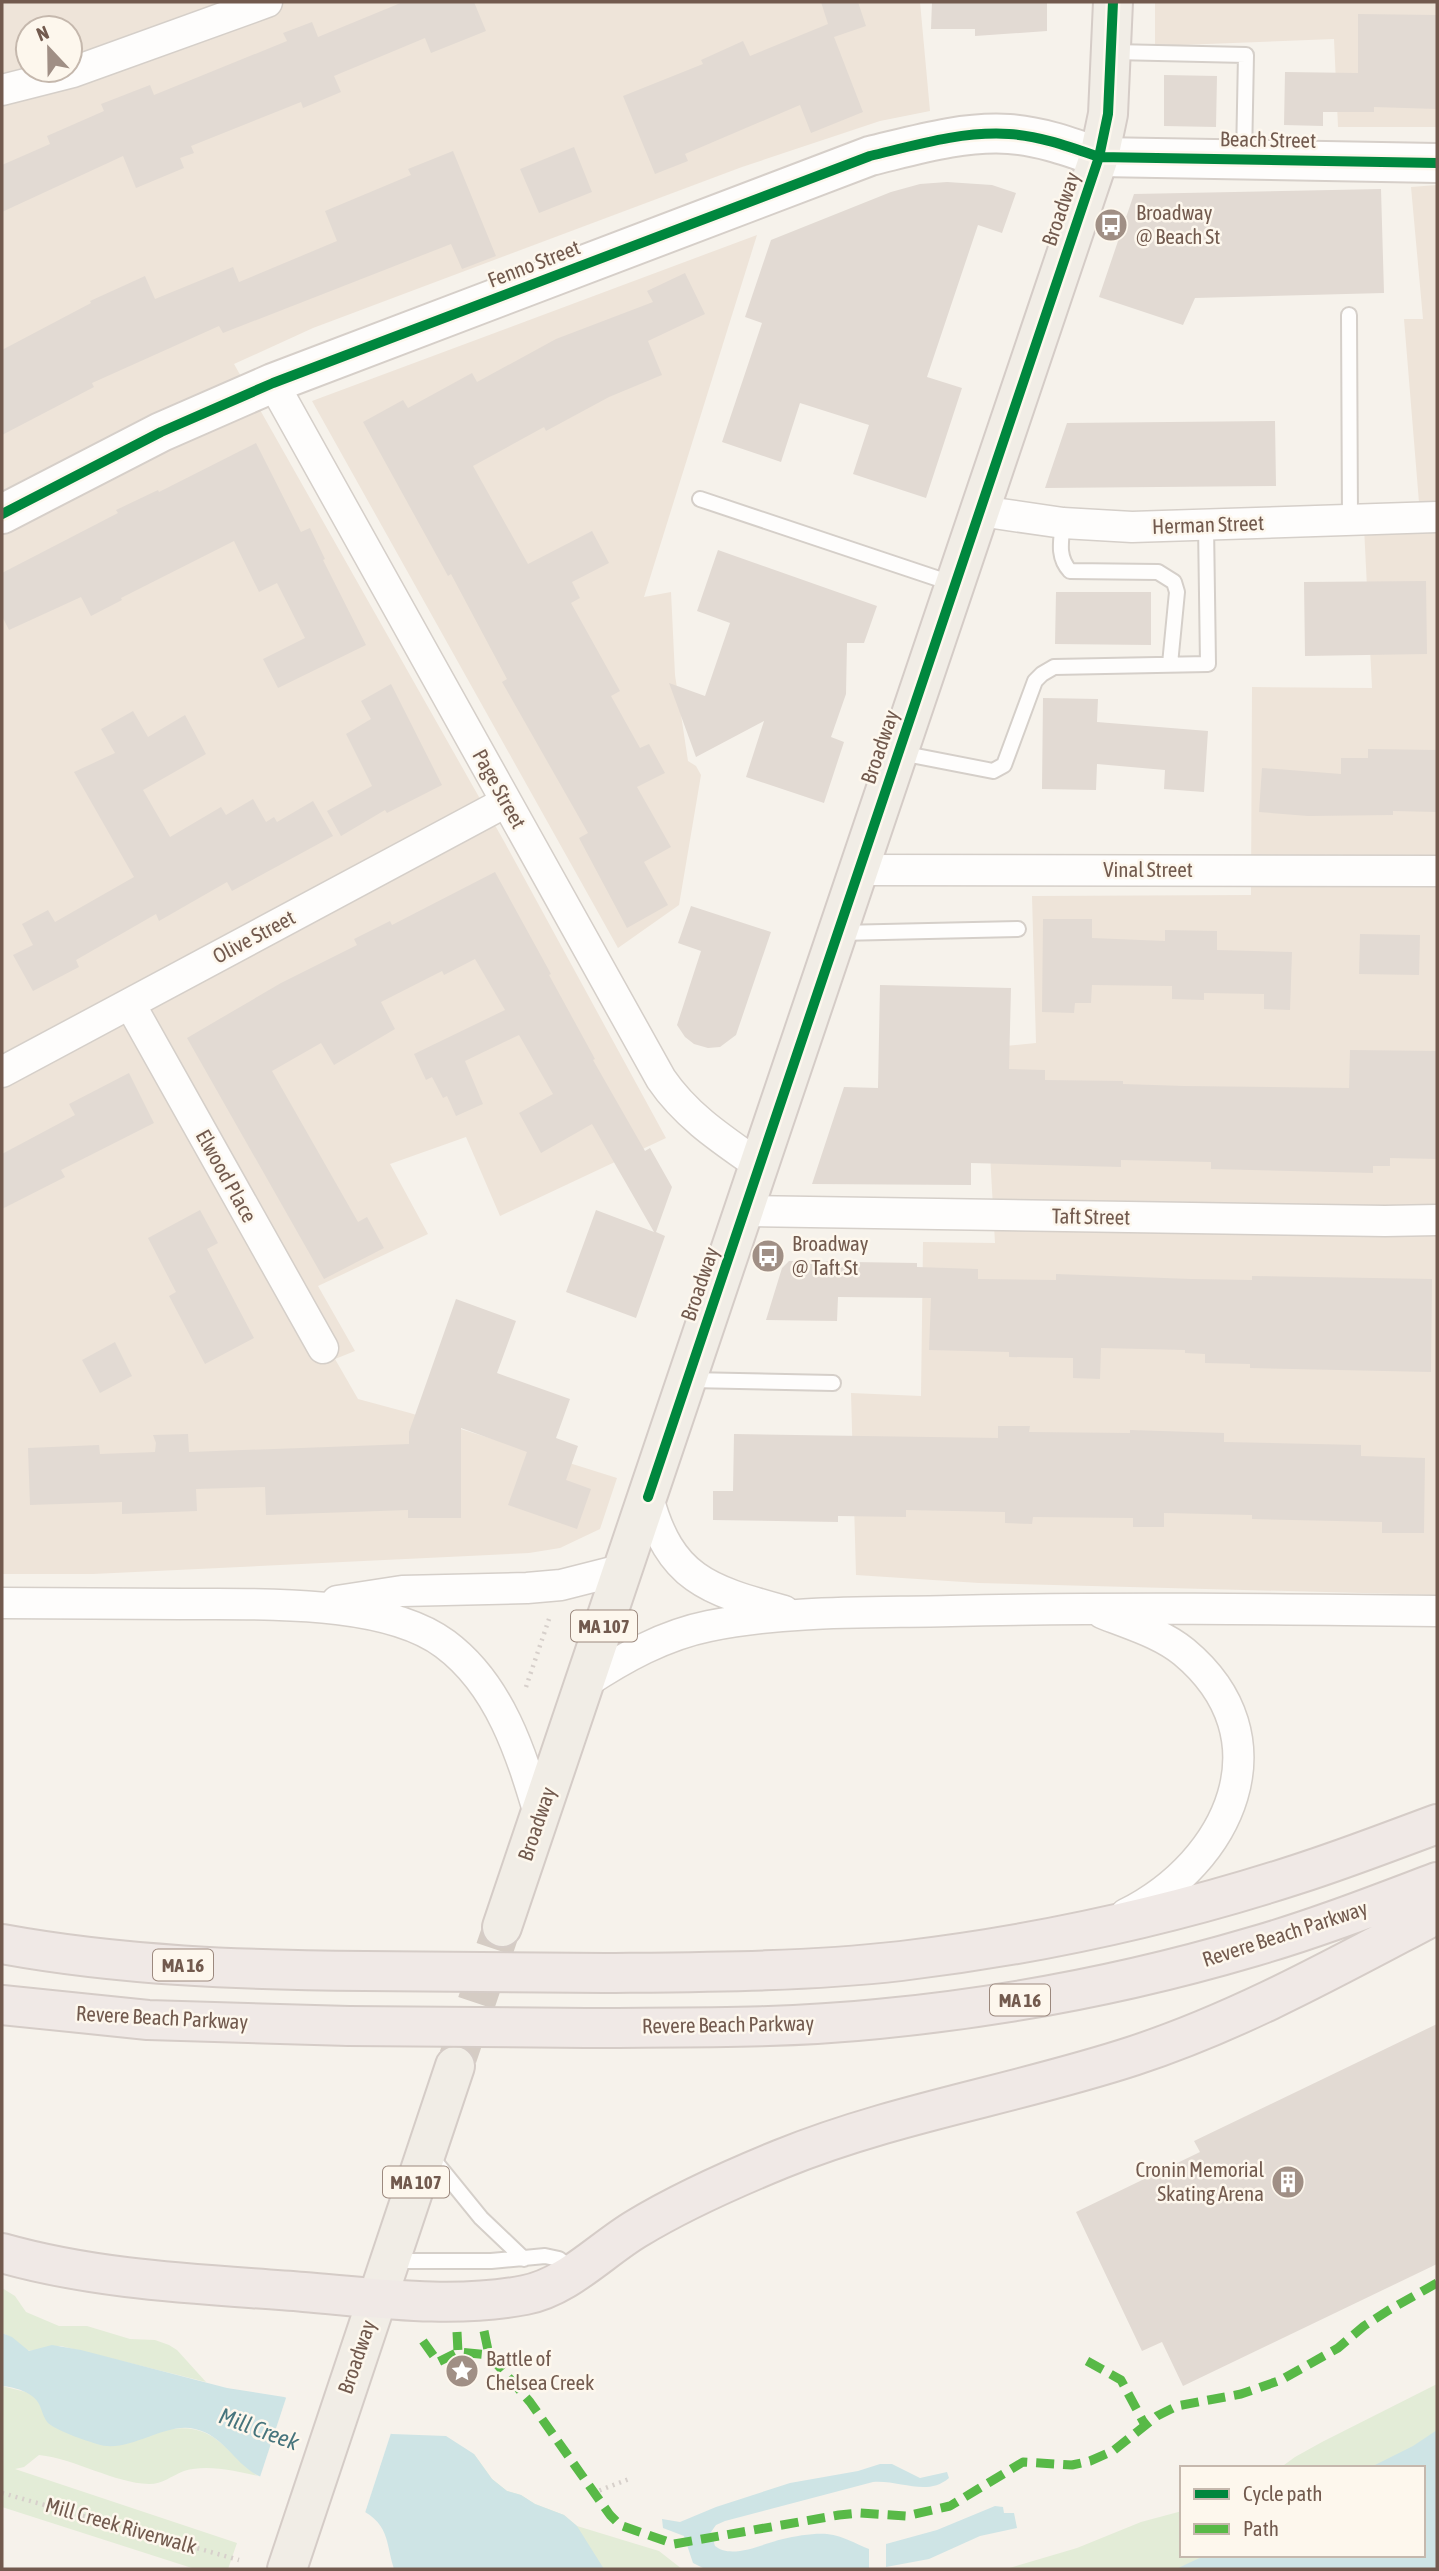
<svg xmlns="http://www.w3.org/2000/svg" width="1439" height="2571" font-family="'Asap Condensed',sans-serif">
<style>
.residential{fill:#eee4d9;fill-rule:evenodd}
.green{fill:#e3ecd7}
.water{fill:#cee4e5}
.pier{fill:#f6f2eb}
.building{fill:#e2dad3}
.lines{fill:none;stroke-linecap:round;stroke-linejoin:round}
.primary-tunnel{stroke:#d5ccc4;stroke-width:38;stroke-dasharray:38 19;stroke-linecap:butt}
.lane-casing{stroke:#d5cfc9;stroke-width:18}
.street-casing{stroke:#d5cfc9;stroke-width:33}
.secondary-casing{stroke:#d6cfc9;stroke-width:42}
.primary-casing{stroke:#d5ccc7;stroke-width:42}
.highway-casing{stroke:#d5ccc7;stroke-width:42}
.path{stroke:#d7d0cb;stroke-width:4.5;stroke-dasharray:2 5;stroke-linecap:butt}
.lane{stroke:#fefdfc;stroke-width:14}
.street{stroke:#fefdfc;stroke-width:30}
.secondary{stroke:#fefdfc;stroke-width:38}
.primary{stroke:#f1ede6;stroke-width:38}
.highway{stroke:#f0e9e6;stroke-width:38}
.highway-bridge-casing{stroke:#d5ccc7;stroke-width:42;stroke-linecap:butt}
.highway-bridge{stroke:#f0e9e6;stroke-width:38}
.quiet{stroke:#58b947;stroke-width:9;stroke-dasharray:18 9;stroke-linecap:butt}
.cycleway-casing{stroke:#fdf7ed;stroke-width:15}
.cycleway{stroke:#00873e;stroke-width:10}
.labels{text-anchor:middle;stroke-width:5;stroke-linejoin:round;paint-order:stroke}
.shield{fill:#fdf7ed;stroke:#9c897e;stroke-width:2}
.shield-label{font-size:19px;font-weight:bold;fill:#725a4e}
.street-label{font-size:21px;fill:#725a4e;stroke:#fdf7ed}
.poi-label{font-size:21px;fill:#725a4e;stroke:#fdf7ed;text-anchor:start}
.water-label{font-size:23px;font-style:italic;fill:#46747c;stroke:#fdf7ed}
</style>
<rect width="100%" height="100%" fill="#f6f2eb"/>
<!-- residential -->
<path class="residential" d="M 2,2 L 920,2 L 930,111 L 880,121 L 742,167 L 313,328 L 234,364 L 505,843 L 666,1138 L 500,1216 L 466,1137 L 390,1164 L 428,1234 L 318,1286 L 355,1351 L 335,1359 L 358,1399 L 410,1413 L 617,1478 L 600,1529 L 560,1548 L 529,1553 L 93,1574 L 2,1574 ZM 28,28 L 70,28 L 70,70 L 28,70 Z
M 1155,2 L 1437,2 L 1437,127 L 1338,127 L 1334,39 L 1155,46 Z
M 1437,185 L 1437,1595 L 979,1583 L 856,1575 L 851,1393 L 921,1396 L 923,1242 L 995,1243 L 984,1048 L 1036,1043 L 1032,896 L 1251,895 L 1252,687 L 1372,688 L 1364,527 L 1421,527 L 1404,319 L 1423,319 L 1411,187 Z
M 757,235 L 644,597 L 671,592 L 675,675 L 688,761 L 696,766 L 701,775 L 679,905 L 618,948 L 312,401 Z"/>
<!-- green -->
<path class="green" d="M 2,2288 L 15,2296 L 26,2312 L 59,2326 L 87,2326 L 130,2339 L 155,2340 L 169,2345 L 177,2350 L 206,2382 L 61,2346 C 51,2345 33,2353 26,2350 C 17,2346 12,2336 2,2333 Z
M 1437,2384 L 1437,2563 L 1421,2569 L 1006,2569 L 1077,2548 L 1141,2522 L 1182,2511 L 1182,2555 L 1423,2555 L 1423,2468 L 1280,2468 L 1295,2457 L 1322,2442 Z
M 2,2386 L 172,2429 C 217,2423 227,2455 258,2476 C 236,2471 207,2464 184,2471 C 171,2476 163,2484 149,2484 C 114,2483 76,2459 39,2455 L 24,2467 L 15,2469 L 237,2543 L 228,2569 L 195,2569 L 2,2507 Z
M 474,2454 L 492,2479 L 507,2491 L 521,2495 L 535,2504 L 564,2515 L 577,2526 L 659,2551 L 682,2569 L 500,2569 Z"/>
<!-- water -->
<path class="water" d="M 2,2333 L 12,2337 L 29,2351 L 52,2345 L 81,2350 L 227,2388 L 284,2397 L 392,2434 L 446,2436 L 474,2454 L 492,2479 L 507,2491 L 521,2495 L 535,2504 L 564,2515 L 577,2526 L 604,2569 L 394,2569 C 386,2545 390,2527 365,2512 C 341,2504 318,2496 294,2488 C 283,2484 270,2481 259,2476 C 234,2464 225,2436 195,2429 C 165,2421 128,2455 97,2444 C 84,2440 57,2431 48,2423 C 43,2417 42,2410 39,2404 C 33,2392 14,2387 2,2386 Z
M 1437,2430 L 1437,2569 L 1176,2569 L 1206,2555 L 1423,2555 L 1423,2468 L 1369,2468 L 1413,2446 Z
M 880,2464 L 892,2464 L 920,2478 L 947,2472 L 949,2478 C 927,2497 901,2480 873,2482 L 725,2521 L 716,2525 L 711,2532 L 715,2546 C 732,2560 764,2543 783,2539 C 796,2536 814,2533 827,2534 C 841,2535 856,2544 869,2549 L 869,2569 L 705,2569 L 693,2563 L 684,2536 L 663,2528 L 662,2519 L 680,2522 L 716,2507 L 790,2483 L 858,2471 Z
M 995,2506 L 1003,2507 L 1004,2513 L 1014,2513 L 1017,2528 L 980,2536 L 929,2559 L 886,2567 L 886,2544 L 937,2530 Z"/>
<!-- pier -->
<path class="pier" d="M 287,2395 L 392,2430 L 364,2516 L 259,2480 Z"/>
<!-- building -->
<path class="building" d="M 403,2 L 474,2 L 486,31 L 431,53 L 425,38 L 334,76 L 341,92 L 303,108 L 301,102 L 191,146 L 194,153 L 180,158 L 184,168 L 136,188 L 123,156 L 2,212 L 2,165 L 50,144 L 47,136 L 104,111 L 101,104 L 150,85 L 154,95 L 287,41 L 283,33 L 312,22 L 318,37 Z
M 821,2 L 858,2 L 866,26 L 834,37 L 863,112 L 811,133 L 800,105 L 685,154 L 688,161 L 655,174 L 623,96 L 703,64 L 701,60 L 743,41 L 750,56 L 828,24 Z
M 932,2 L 1047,2 L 1047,31 L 975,36 L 975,29 L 931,29 Z
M 1358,14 L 1437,15 L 1437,109 L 1374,107 L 1374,112 L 1323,112 L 1323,126 L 1284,125 L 1285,72 L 1358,73 Z
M 1164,75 L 1217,76 L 1216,127 L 1164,126 Z
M 574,147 L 592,192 L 539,213 L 520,169 Z
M 453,151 L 496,256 L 462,269 L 451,244 L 223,333 L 219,326 L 92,383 L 94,387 L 2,435 L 2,350 L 91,303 L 90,301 L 145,276 L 155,299 L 233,267 L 239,282 L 337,241 L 325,211 L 411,175 L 408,169 Z
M 947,182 L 992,185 L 1016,193 L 1002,233 L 978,225 L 927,377 L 962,388 L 926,498 L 853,474 L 869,425 L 800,403 L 781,462 L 722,442 L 762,323 L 745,317 L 771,240 L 891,192 L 920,184 Z
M 1381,189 L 1384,293 L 1195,298 L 1183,325 L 1099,297 L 1134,194 Z
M 685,273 L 705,314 L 648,341 L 662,375 L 609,397 L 546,431 L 544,427 L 473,466 L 528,564 L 592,531 L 609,563 L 572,582 L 580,598 L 571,603 L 620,691 L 611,696 L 640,748 L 649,744 L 665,773 L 637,787 L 671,847 L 644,862 L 668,905 L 627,928 L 579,838 L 588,833 L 502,682 L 507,679 L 451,574 L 448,576 L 363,422 L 403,400 L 408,408 L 472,373 L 477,382 L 556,339 L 653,302 L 647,291 Z
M 1275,421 L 1276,486 L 1045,488 L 1067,423 Z
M 256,443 L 301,532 L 310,528 L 325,559 L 323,560 L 366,645 L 278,688 L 263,659 L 305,638 L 277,583 L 259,592 L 234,541 L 121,598 L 122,600 L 91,616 L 81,597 L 9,630 L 2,616 L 2,573 L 118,513 L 116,510 L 158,490 L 159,492 Z
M 718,550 L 877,606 L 864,643 L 847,643 L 846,694 L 831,737 L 844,742 L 824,803 L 746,777 L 764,721 L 696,757 L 669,683 L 705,696 L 730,623 L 697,611 Z
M 1426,581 L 1427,654 L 1305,656 L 1304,582 Z
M 1056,592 L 1151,592 L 1151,645 L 1055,644 Z
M 391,684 L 442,785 L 387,813 L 385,810 L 341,836 L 327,811 L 372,786 L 346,734 L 371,719 L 361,701 Z
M 1043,698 L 1098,699 L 1097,722 L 1208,731 L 1204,792 L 1164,789 L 1165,770 L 1097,764 L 1096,790 L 1042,789 Z
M 133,711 L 148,737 L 185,715 L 206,754 L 143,790 L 170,837 L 221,807 L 226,815 L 253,799 L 266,822 L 274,817 L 277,822 L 313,801 L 333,836 L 232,891 L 227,882 L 159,921 L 156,914 L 76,960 L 79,967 L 33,991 L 13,955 L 33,945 L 22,924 L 48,910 L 55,922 L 134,877 L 74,772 L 115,753 L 101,729 Z
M 1368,749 L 1437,750 L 1437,812 L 1393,811 L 1393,815 L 1308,816 L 1259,812 L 1262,768 L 1341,774 L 1341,758 L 1368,758 Z
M 495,872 L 551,974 L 549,975 L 595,1059 L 593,1060 L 645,1151 L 650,1148 L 672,1187 L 656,1232 L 665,1236 L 636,1318 L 566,1292 L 596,1210 L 654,1232 L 592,1124 L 541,1153 L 519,1113 L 553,1094 L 519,1035 L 465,1061 L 483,1104 L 456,1116 L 447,1096 L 443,1098 L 432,1077 L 426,1080 L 414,1054 L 505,1010 L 475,959 L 444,975 L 442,971 L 381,1002 L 395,1029 L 334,1065 L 321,1043 L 272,1071 L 358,1222 L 367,1217 L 384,1248 L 324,1279 L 187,1038 L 281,983 L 357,945 L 354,939 L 390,921 L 392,925 Z
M 691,906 L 771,932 L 736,1035 L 720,1047 L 708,1048 L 694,1044 L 685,1037 L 677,1025 L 701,951 L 678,943 Z
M 1043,919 L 1092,919 L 1092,938 L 1165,941 L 1165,930 L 1217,931 L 1217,950 L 1292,952 L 1290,1010 L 1264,1009 L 1264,994 L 1204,993 L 1204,1000 L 1172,999 L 1172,986 L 1092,985 L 1091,1003 L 1075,1003 L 1074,1013 L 1042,1012 Z
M 1360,934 L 1420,935 L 1419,975 L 1359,974 Z
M 880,985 L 1011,988 L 1009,1069 L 1045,1070 L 1045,1080 L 1123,1081 L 1123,1084 L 1184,1086 L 1349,1088 L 1350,1050 L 1437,1051 L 1437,1159 L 1390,1158 L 1390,1166 L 1373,1166 L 1373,1173 L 1211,1169 L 1211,1162 L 1121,1160 L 1121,1167 L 971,1163 L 971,1185 L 812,1184 L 844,1087 L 878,1088 Z
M 129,1073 L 154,1123 L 61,1170 L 65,1177 L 2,1209 L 2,1154 L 75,1115 L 69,1104 Z
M 200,1210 L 218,1243 L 207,1249 L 254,1338 L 205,1364 L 169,1296 L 176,1292 L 148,1238 Z
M 789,1261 L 917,1263 L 917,1267 L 978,1269 L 978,1279 L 1056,1280 L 1056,1274 L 1191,1279 L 1252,1280 L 1252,1276 L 1432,1279 L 1431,1372 L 1250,1368 L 1250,1364 L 1205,1363 L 1205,1354 L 1185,1353 L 1185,1350 L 1101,1348 L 1100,1379 L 1073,1378 L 1073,1358 L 1009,1357 L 1009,1352 L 929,1350 L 931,1298 L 838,1297 L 837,1321 L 766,1320 L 782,1268 Z
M 456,1299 L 516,1321 L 497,1373 L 570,1399 L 556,1438 L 578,1446 L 566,1480 L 591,1489 L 577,1529 L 508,1505 L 527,1452 L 461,1428 L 461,1518 L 408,1518 L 408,1510 L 266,1515 L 265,1487 L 196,1489 L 197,1511 L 122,1514 L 122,1502 L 30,1505 L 28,1448 L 99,1445 L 100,1454 L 155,1452 L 156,1443 L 153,1435 L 188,1434 L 189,1452 L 409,1444 L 409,1432 Z
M 115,1342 L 132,1376 L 100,1393 L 82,1360 Z
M 998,1426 L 1030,1426 L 1029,1432 L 1130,1433 L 1130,1430 L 1224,1433 L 1224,1442 L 1361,1445 L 1361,1456 L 1425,1458 L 1424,1533 L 1382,1533 L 1382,1522 L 1252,1519 L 1252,1515 L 1164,1513 L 1164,1527 L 1133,1527 L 1133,1518 L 1033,1517 L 1032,1524 L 1005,1523 L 1005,1512 L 906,1510 L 906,1517 L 838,1516 L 838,1522 L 713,1520 L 713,1491 L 733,1491 L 734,1434 L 998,1438 Z
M 1437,2024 L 1437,2264 L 1183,2386 L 1162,2342 L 1142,2351 L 1076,2212 L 1200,2152 L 1194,2141 Z"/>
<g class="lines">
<!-- primary-tunnel -->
<path class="primary-tunnel" d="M 458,2057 L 502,1927"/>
<defs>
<path id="lane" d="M 1114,52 L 1246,55 L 1244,158
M 1349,315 L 1350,520
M 700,499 L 954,584
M 1063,523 C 1061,541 1057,557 1070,571 L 1158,572 L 1174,582 L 1177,592 L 1170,664
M 901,753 L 993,771 L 1004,765 L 1035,681 L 1042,674 L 1054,667 L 1208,664 L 1206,525
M 839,933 L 1018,929
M 689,1380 L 833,1383
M 429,2154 L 481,2218 L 524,2259
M 392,2261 L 491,2261 L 545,2256 L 559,2259 L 573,2270"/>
<path id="street" d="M 2,90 L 73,72 L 267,2
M 273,383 L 661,1079 C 687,1117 723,1140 760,1166
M 980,511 L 1063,523 L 1132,527 L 1437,517
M 859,870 L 1437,871
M 130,1004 L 323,1348
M 2,1072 L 506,802
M 745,1211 L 1385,1221 L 1437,1220
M 648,1497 C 670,1580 709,1590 784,1611
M 337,1601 L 402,1591 L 527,1588 L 561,1585 L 624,1569
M 2,1603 C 62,1603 122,1604 182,1604 C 256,1605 384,1598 445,1644 C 500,1685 521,1753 540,1817
M 1102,1613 C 1129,1624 1161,1633 1184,1652 C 1287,1738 1230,1862 1126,1914
M 585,1683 C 623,1658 664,1635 709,1626 C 788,1610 871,1613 951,1611 C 1113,1607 1275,1609 1437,1611"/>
<path id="secondary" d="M 2,514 L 161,432 L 273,383 L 870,156 C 916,145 962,131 1009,134 C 1040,136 1070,147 1099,157 L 1437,163"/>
<path id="primary" d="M 502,1927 L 1099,157 L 1108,114 L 1113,2
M 287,2569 L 455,2066"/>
<path id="highway" d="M 2,1944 C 122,1966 244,1970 365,1971
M 605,1973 C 704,1972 802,1972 901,1961 C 1036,1945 1169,1916 1298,1874 C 1345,1859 1391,1841 1437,1824
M 2,2005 L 148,2020 L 349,2026
M 586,2028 C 683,2027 781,2029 878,2019 C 1004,2007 1130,1983 1252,1947 C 1315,1929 1376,1905 1437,1882
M 2,2253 C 101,2281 203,2284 304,2292 C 376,2298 454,2309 525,2295 C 567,2287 601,2250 636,2229 C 682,2201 732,2179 781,2159 C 894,2113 1017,2094 1133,2056 C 1240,2021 1338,1966 1437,1914"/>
</defs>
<!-- lane casing -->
<use href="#lane" class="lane-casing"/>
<!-- street casing -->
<use href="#street" class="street-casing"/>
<!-- secondary casing -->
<use href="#secondary" class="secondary-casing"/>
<!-- primary casing -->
<use href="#primary" class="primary-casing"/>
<!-- highway casing -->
<use href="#highway" class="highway-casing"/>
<!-- path -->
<path class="path" d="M 526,1687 L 549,1619
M 2,2493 L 239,2560
M 593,2493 L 629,2479"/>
<!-- lane -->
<use href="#lane" class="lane"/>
<!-- street -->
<use href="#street" class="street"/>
<!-- secondary -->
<use href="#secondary" class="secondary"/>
<!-- primary -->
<use href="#primary" class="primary"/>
<!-- highway -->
<use href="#highway" class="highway"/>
<defs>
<path id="highway-bridge" d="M 365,1971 L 605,1973
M 349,2026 L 586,2028"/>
</defs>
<!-- highway-bridge casing -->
<use href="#highway-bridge" class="highway-bridge-casing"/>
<!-- highway-bridge -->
<use href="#highway-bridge" class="highway-bridge"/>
<!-- quiet -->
<path class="quiet" d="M 484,2331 L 489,2355 L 530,2402 L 610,2515 L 620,2525 L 674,2544 L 839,2515 L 859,2513 L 906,2516 L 950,2506 L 1023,2462 L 1072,2465 L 1090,2461 L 1113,2451 L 1157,2416 L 1177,2406 L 1241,2394 L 1281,2380 L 1338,2348 L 1364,2326 L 1389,2310 L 1437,2283
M 457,2332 L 458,2352
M 423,2341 L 438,2362 L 458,2352 L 489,2355
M 1087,2361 L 1121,2380 L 1145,2425"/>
<defs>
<path id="cycleway" d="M 2,514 L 161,432 L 273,383 L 870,156 C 916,145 962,131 1009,134 C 1040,136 1070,147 1099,157 L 1437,163
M 648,1497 L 1099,157 L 1108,114 L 1113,2"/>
</defs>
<!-- cycleway casing -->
<use href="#cycleway" class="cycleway-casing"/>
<!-- cycleway -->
<use href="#cycleway" class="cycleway"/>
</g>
<!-- icons -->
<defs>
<symbol id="bus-disc" viewBox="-11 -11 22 22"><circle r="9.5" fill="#a08f85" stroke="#fdf7ed"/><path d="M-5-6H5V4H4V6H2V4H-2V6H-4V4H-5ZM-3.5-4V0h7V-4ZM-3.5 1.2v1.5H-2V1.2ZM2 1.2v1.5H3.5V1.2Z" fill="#fff"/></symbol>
<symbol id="building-disc" viewBox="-11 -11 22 22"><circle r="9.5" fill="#a08f85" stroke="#fdf7ed"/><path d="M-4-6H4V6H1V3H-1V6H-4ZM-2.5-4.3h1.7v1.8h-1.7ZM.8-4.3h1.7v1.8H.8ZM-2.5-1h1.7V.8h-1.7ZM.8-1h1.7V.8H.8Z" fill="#fff"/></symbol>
<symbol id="sight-disc" viewBox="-11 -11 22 22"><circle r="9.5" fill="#a08f85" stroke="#fdf7ed"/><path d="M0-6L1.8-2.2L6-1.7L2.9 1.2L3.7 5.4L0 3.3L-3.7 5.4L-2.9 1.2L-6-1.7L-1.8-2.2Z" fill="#fff"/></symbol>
</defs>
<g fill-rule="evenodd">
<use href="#bus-disc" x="1092" y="206" width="38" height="38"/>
<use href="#bus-disc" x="749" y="1237" width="38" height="38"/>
<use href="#building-disc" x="1269" y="2163" width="38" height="38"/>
<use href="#sight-disc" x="443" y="2352" width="38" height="38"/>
</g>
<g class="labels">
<!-- shield labels -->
<g class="shield">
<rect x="571" y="1610.5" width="66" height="31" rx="5"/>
<rect x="153" y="1949.5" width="60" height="31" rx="5"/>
<rect x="990" y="1984.5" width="60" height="31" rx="5"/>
<rect x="383" y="2166.5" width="66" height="31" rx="5"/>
</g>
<g class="shield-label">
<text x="604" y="1633">MA 107</text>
<text x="183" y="1972">MA 16</text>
<text x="1020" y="2007">MA 16</text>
<text x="416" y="2189">MA 107</text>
</g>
<!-- street labels -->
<g class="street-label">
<text transform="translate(1268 140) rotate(1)" y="7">Beach Street</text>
<text transform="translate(1061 209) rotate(-71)" y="7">Broadway</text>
<text transform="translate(534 264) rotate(-21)" y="7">Fenno Street</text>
<text transform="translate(1208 525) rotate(-2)" y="7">Herman Street</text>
<text transform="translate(880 747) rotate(-71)" y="7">Broadway</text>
<text transform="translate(499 789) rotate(61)" y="7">Page Street</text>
<text x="1148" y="877">Vinal Street</text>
<text transform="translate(254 937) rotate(-28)" y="7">Olive Street</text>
<text transform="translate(226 1176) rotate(61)" y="7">Elwood Place</text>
<text transform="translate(1091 1217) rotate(1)" y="7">Taft Street</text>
<text transform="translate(700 1284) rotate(-71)" y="7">Broadway</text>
<text transform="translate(537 1824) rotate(-71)" y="7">Broadway</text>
<text transform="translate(1285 1934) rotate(-18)" y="7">Revere Beach Parkway</text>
<text transform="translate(162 2018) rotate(3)" y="7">Revere Beach Parkway</text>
<text transform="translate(728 2025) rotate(-1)" y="7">Revere Beach Parkway</text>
<text transform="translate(357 2357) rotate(-71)" y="7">Broadway</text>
<text transform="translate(121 2526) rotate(16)" y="7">Mill Creek Riverwalk</text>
</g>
<!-- poi labels -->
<g class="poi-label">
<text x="1136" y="220">Broadway<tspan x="1136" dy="24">@ Beach St</tspan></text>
<text x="792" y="1251">Broadway<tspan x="792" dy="24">@ Taft St</tspan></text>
<text x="1264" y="2177" text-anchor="end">Cronin Memorial<tspan x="1264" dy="24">Skating Arena</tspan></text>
<text x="486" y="2366">Battle of<tspan x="486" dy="24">Chelsea Creek</tspan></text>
</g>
<!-- water labels -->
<g class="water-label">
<text transform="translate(259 2429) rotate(20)" y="8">Mill Creek</text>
</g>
</g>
<!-- border -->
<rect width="1439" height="2571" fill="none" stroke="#725a4e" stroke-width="7"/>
<!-- legend -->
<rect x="1180" y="2466" width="245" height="91" fill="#fdf7ed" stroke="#c5b8ad" stroke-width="2"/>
<rect x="1194" y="2489" width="35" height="10" fill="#00873e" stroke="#c5b8ad" stroke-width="2"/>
<text x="1243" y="2501" font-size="21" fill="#725a4e">Cycle path</text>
<rect x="1194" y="2524" width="35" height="10" fill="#58b947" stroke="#c5b8ad" stroke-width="2"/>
<text x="1243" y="2536" font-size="21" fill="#725a4e">Path</text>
<!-- north arrow -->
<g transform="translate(49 49) rotate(338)"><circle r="33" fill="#fdf7ed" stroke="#c5b8ad" stroke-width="2"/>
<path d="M0-5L12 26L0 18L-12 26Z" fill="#a08f85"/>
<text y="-10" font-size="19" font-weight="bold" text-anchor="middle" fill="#725a4e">N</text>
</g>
</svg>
